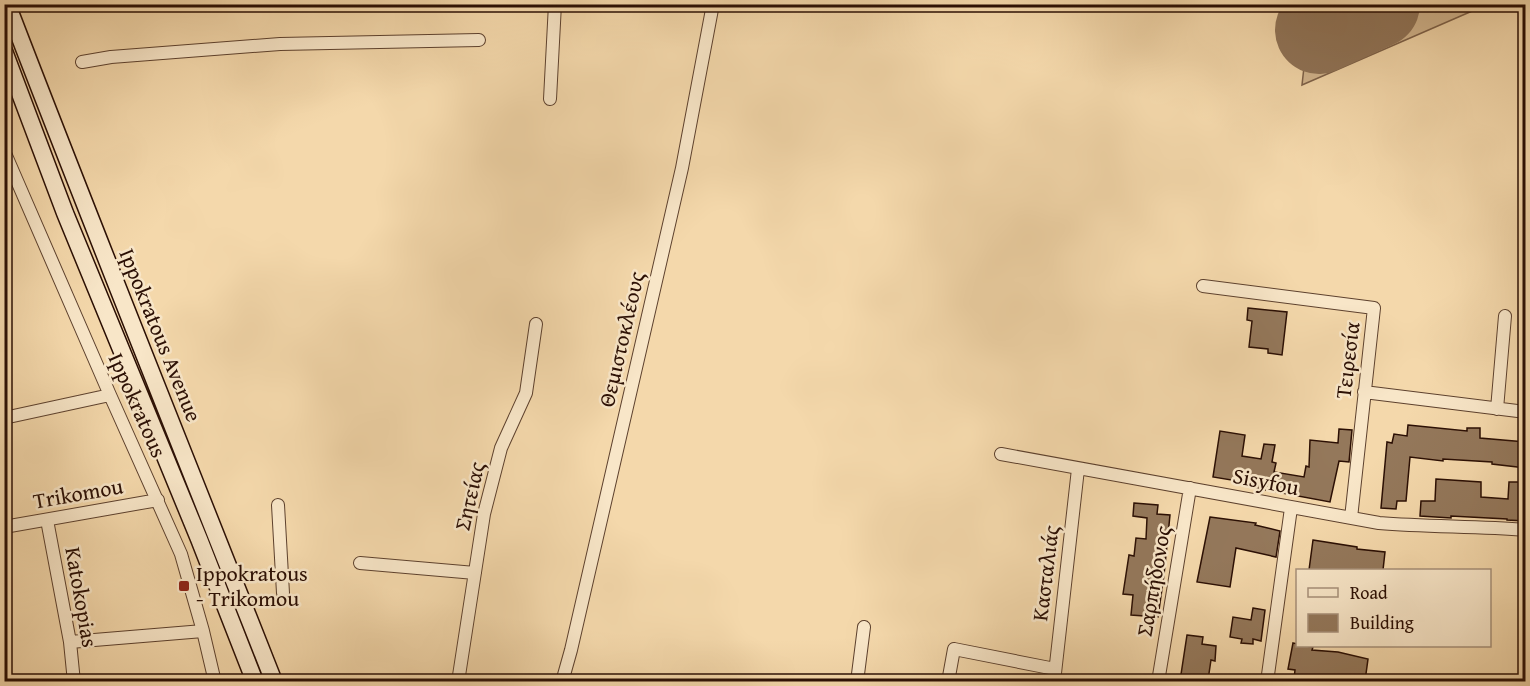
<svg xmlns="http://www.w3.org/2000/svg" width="1530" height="686" font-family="'Gentium Book Plus',serif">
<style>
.green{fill:#d2b68f;stroke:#7e624a;stroke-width:1.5}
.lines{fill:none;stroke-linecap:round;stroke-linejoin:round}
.runway{stroke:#907458;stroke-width:88}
.building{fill:#94785b;stroke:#2b0f04;stroke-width:1.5}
.minor-casing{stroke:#5d412e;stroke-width:14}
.secondary-casing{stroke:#2b0f04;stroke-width:19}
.minor{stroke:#f8e6c8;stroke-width:12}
.secondary{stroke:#f8e6c8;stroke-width:16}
.poi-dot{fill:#8f2418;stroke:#f8e6c8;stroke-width:2}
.labels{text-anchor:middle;stroke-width:5;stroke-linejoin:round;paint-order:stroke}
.street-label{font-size:22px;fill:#2b0f04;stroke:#f8e6c8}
.poi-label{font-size:22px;fill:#2b0f04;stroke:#f8e6c8;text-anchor:start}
</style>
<rect width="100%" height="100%" fill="#f4d8ab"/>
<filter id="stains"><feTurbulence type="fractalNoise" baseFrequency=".00333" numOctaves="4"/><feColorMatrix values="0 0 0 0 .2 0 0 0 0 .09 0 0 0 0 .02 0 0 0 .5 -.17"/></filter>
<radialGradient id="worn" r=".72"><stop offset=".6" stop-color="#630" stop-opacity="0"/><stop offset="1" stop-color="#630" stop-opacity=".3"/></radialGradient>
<!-- green -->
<path class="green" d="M 1428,5 L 1486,5 L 1302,85 L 1305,58 Z"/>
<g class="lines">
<!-- runway -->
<path class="runway" d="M 1319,30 L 1376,4"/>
</g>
<!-- building -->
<path class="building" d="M 1248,308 L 1287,312 L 1282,355 L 1268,353 L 1268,349 L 1249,347 L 1252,321 L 1247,320 Z
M 1408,425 L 1467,431 L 1467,428 L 1480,428 L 1480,438 L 1526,442 L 1526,468 L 1492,464 L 1492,462 L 1443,459 L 1443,461 L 1410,457 L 1406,501 L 1397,501 L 1396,509 L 1381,508 L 1387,442 L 1392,443 L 1394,434 L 1407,436 Z
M 1339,429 L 1352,430 L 1349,462 L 1339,461 L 1330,502 L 1255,488 L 1256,484 L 1213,477 L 1220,431 L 1245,435 L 1242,456 L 1261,459 L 1264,444 L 1275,445 L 1272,462 L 1276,463 L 1274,472 L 1304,477 L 1306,466 L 1309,467 L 1310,440 L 1338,443 Z
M 1436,479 L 1481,482 L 1481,497 L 1508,499 L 1509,482 L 1526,482 L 1526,521 L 1507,520 L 1507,519 L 1451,516 L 1451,518 L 1420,516 L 1421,501 L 1435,501 Z
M 1134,503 L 1158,505 L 1157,514 L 1170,515 L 1164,575 L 1158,617 L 1131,615 L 1133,595 L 1123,594 L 1129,555 L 1134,556 L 1136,538 L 1146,539 L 1147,518 L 1133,516 Z
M 1210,517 L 1256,523 L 1255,525 L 1280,531 L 1276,557 L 1236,548 L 1230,587 L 1197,582 Z
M 1313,540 L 1357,547 L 1357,549 L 1385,552 L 1383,570 L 1309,570 Z
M 1253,608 L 1265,610 L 1261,641 L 1253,639 L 1253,644 L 1241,643 L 1242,639 L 1230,637 L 1233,617 L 1251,620 Z
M 1187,635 L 1203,637 L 1202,644 L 1216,646 L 1215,661 L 1211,660 L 1208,680 L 1196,679 L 1196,681 L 1180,681 Z
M 1293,643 L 1298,644 L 1298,645 L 1313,647 L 1312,650 L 1338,652 L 1368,659 L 1365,681 L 1304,681 L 1294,679 L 1295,670 L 1288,669 Z"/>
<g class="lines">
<defs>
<path id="minor" d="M 82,62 L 111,57 L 280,44 L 479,40
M 550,99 L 555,4
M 4,151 L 110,395 L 181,554 L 203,631 L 215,682
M 1203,286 L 1374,308 L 1351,518
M 1364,392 L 1526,412
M 1497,409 L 1505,316
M 4,418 L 110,395
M 1001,454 L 1379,523 C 1428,527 1477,526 1526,530
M 278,505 L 283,593
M 47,520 L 70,642 L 74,682
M 4,527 L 158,500
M 360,563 L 475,573
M 70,642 L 203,631
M 458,682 L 484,514 L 501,448 L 526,393 L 536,324
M 562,682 L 571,650 L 682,168 L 713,4
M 857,682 L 864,627
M 948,682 L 954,649 L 1055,669
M 1054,682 L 1078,469
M 1158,682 L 1190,488
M 1267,682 L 1291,508"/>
<path id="secondary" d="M 7,4 C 94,231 185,456 274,682
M 4,51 L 65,213 L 199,539 L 255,682"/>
</defs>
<!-- minor casing -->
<use href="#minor" class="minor-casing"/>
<!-- secondary casing -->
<use href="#secondary" class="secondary-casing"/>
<!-- minor -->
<use href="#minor" class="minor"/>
<!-- secondary -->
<use href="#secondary" class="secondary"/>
</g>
<!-- markers -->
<rect class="poi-dot" x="178" y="580" width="12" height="12" rx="3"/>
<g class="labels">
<!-- street labels -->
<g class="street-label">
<text transform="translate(161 335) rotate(68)" y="8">Ippokratous Avenue</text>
<text transform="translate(621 339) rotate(-77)" y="8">Θεμιστοκλέους</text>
<text transform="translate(1347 360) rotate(-83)" y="8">Τειρεσία</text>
<text transform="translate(138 405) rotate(66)" y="8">Ippokratous</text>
<text transform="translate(1266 481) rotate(11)" y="8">Sisyfou</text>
<text transform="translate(78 493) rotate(-10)" y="8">Trikomou</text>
<text transform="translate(469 496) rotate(-77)" y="8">Σητείας</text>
<text transform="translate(1045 573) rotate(-83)" y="8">Κασταλιάς</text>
<text transform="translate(1153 581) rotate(-80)" y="8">Σαρπήδονος</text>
<text transform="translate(82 597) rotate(80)" y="8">Katokopias</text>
</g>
<!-- poi labels -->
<g class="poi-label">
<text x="196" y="581">Ippokratous<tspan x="196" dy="25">- Trikomou</tspan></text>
</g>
</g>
<!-- margin -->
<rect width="1530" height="686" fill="none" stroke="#f4d8ab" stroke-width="24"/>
<rect x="6" y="6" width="1518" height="674" fill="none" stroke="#2b0f04" stroke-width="3"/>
<rect x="12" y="12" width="1506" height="662" fill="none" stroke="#2b0f04" stroke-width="1.5"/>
<!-- legend -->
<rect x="1296" y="569" width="195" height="78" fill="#f8e6c8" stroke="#a6907a" stroke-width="1.5"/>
<rect x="1308" y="588" width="30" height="9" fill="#f8e6c8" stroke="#a6907a" stroke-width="1.5"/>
<text x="1350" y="599" font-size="18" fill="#2b0f04">Road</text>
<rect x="1308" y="614" width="30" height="18" fill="#94785b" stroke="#a6907a" stroke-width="1.5"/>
<text x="1350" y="629" font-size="18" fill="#2b0f04">Building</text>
<rect width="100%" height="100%" filter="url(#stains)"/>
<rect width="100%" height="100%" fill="url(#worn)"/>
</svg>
